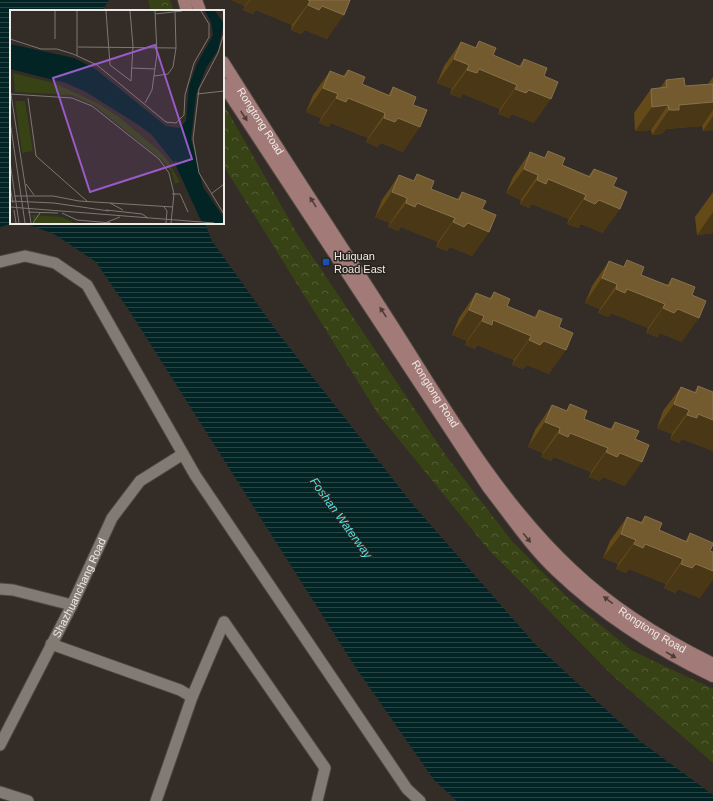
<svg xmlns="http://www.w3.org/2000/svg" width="713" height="801" font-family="Helvetica,sans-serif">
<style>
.park{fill:url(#park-crowns)}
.water{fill:url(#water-rules)}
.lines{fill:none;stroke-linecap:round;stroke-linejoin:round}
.minor-casing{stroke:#4d4842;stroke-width:13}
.secondary-casing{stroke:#4d4842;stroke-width:14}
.minor{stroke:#827b74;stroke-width:11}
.secondary{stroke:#a27a77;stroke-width:12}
.wall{fill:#644a19}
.shaded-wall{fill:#4a3716}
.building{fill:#735b2f;stroke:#86714c}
.oneway{fill:#4d3d38}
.transit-dot{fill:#1a4fb4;stroke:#29231d;stroke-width:1.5}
.labels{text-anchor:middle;stroke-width:3;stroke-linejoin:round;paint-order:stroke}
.street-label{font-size:11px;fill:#ede9e5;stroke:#29231d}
.poi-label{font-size:11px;fill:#ede9e5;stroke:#29231d;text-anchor:start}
.water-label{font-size:12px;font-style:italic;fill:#4ee3e7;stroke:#29231d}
.inset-road{fill:none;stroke:#7d7873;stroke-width:1}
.view{fill:#985bc8;fill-opacity:0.15;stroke:#985bc8;stroke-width:2}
.inset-edge{fill:none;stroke:#ede9e5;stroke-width:2}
</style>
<defs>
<pattern id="park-crowns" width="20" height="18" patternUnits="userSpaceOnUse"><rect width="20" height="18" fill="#374215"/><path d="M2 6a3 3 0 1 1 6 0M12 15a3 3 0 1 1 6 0" fill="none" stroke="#545d37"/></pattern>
<pattern id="water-rules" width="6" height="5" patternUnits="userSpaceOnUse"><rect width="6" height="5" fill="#032425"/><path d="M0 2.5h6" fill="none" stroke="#284444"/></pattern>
</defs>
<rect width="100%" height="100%" fill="#332c27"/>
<!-- park -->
<path class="park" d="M 148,0 L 170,0 L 174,11 L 151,11 Z
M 223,103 L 298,235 L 447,457 L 512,541 L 568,598 L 631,650 L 713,689 L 713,763 L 612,675 L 487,548 L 378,414 L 223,165 Z"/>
<!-- water -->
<path class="water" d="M 0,0 L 109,0 L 102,11 L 11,11 L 11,223 L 14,223 L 0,227 Z
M 24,223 L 205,223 L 212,241 L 278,333 L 414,506 L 535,644 L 641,742 L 713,795 L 713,801 L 457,801 L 434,780 L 354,665 L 132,315 L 96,262 L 54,234 Z"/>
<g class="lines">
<defs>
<g id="minor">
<path d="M 0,262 L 25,256 L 55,263 L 87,285 L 195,475 L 407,789 L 420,801"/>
<path d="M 0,589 L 13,590 L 72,605"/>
<path d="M 224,622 L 325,768 L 317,801"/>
<path d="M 51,644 L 180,690 L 192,697"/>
<path id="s1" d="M 0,745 L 72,605 L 112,518 L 140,481 L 183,454"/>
<path d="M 0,792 L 28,801"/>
<path d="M 156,801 L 192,697 L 224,622"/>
</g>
<g id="secondary">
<path d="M 184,0 L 187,11"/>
<path d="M 196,0 L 200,11"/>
<path id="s2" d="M 223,62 C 277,148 333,233 388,319 C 444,406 496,499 572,570 C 613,609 662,639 713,664"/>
<path d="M 223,84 L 488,487 C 510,515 531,547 557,571 C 603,615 657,649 713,676"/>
</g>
</defs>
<!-- minor casing -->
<use href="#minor" class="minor-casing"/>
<!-- secondary casing -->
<use href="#secondary" class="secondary-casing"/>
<!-- minor -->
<use href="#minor" class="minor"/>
<!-- secondary -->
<use href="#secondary" class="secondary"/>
</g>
<!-- wall -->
<path class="wall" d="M 231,0 L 350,0 L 327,39 L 305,30 L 301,34 L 291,30 L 292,25 L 256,10 L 253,14 L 243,10 L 245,6 Z
M 479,41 L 493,55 L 519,66 L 524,59 L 544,76 L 534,123 L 512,114 L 509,118 L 498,114 L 500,109 L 463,94 L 460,98 L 450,94 L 452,89 L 437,83 L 444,66 L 461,42 L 475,48 Z
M 348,70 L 362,84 L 388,95 L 393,87 L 413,105 L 403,152 L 381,143 L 377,147 L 366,142 L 368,138 L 331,123 L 329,127 L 319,123 L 321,118 L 306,112 L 313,95 L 330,71 L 343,76 Z
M 713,77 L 713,130 L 703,131 L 702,126 L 666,129 L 662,134 L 652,135 L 651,130 L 635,131 L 634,113 L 651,89 L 660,88 L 666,80 L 685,86 L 708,84 Z
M 548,151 L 562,165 L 588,176 L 594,169 L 613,186 L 603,233 L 581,224 L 578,228 L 567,224 L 569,219 L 532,204 L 529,208 L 520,204 L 521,200 L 506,193 L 513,177 L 530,152 L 544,158 Z
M 417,174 L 431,189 L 457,199 L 462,192 L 482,209 L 489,232 L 472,256 L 450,247 L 447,251 L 436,247 L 438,242 L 401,227 L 398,231 L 388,227 L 390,223 L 375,217 L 382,200 L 399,175 L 413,181 Z
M 713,192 L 713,233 L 697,235 L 695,217 Z
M 627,260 L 641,275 L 667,285 L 672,278 L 682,342 L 660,333 L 657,337 L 646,333 L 648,328 L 611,313 L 608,317 L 598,313 L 600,309 L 585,303 L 592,286 L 609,261 L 623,267 Z
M 494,292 L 507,306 L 534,317 L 539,310 L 559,327 L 549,374 L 527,365 L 523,369 L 512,365 L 514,360 L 477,345 L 475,349 L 465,345 L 467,341 L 452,335 L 459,318 L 476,293 L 489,299 Z
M 698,386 L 713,400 L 713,451 L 682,439 L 679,443 L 670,439 L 672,434 L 657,428 L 663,411 L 681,387 L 694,392 Z
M 570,404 L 584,419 L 610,429 L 615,422 L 635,439 L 625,486 L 603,477 L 600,481 L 589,477 L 591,472 L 554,457 L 551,461 L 541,457 L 543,453 L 528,447 L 535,430 L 552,405 L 566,411 Z
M 645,516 L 659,530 L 685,541 L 690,533 L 710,551 L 700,598 L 678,589 L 675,593 L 664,588 L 666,584 L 629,569 L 626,573 L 616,569 L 618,564 L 603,558 L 610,541 L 627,517 L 641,522 Z"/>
<!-- shaded-wall -->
<path class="shaded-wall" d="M 231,0 L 249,0 L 245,6 Z
M 250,0 L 308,0 L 310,1 L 292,25 L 256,10 L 253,14 L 243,10 Z
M 308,5 L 322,6 L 344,15 L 327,39 L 305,30 L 301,34 L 291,30 Z
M 454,59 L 469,65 L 452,89 L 437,83 Z
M 479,69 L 517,85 L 500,109 L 463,94 L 460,98 L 450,94 L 467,70 Z
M 323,88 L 338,94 L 321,118 L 306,112 Z
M 515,89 L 529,90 L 551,99 L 534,123 L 512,114 L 509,118 L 498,114 Z
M 336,98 L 348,98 L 385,113 L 368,138 L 331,123 L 329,127 L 319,123 Z
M 713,102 L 713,110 L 702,126 L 666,129 L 662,134 L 652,135 L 669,110 L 679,105 Z
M 668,105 L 651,130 L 635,131 L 652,107 Z
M 713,116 L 713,130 L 703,131 Z
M 384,118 L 398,118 L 420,127 L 403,152 L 381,143 L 377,147 L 366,142 Z
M 524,169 L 538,175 L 521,200 L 506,193 Z
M 548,179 L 586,195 L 569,219 L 532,204 L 529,208 L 520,204 L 537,180 Z
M 392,192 L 407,198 L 390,223 L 375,217 Z
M 584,199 L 599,200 L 620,209 L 603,233 L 581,224 L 578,228 L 567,224 Z
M 406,203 L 417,203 L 455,218 L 438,242 L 401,227 L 398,231 L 388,227 Z
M 713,212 L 713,233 L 697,235 Z
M 453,222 L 468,223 L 489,232 L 472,256 L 450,247 L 447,251 L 436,247 Z
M 602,278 L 617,284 L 600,309 L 585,303 Z
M 616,289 L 627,289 L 665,304 L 648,328 L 611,313 L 608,317 L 598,313 Z
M 663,308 L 678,309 L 699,318 L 682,342 L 660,333 L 657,337 L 646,333 Z
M 469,310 L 484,316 L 467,341 L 452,335 Z
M 493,320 L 531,336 L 514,360 L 477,345 L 475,349 L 465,345 L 482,321 Z
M 529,340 L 544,341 L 566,350 L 549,374 L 527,365 L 523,369 L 512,365 Z
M 674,404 L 689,410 L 672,434 L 657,428 Z
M 698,414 L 713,420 L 713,451 L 682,439 L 679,443 L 670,439 L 687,415 Z
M 545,422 L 560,428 L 543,453 L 528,447 Z
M 559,433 L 570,433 L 608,448 L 591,472 L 554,457 L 551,461 L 541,457 Z
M 606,452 L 620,453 L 642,462 L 625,486 L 603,477 L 600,481 L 589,477 Z
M 621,534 L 636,540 L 618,564 L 603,558 Z
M 634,544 L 645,544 L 683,559 L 666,584 L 629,569 L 626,573 L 616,569 Z
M 681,564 L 696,564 L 713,571 L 713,580 L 700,598 L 678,589 L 675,593 L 664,588 Z"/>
<!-- building -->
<path class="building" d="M 308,0 L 350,0 L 344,15 L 322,6 L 319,10 L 308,5 L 310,1 Z
M 479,41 L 496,48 L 493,55 L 521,67 L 524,59 L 547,68 L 544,76 L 558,82 L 551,99 L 529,90 L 526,93 L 515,89 L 517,85 L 479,69 L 477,73 L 467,70 L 469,65 L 454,59 L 461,42 L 476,48 Z
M 348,70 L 365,77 L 362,84 L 390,96 L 393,87 L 416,97 L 413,105 L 427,110 L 420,127 L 398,118 L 395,122 L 384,118 L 385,113 L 348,98 L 346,102 L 336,98 L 338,94 L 323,88 L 330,71 L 345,77 Z
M 684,78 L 685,86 L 713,84 L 713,102 L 679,105 L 679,110 L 669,110 L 668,105 L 652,107 L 651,89 L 667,87 L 666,80 Z
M 548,151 L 565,158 L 562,165 L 590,177 L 594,169 L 617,178 L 613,186 L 627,192 L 620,209 L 599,200 L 595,204 L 584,199 L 586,195 L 548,179 L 546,184 L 537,180 L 538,175 L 524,169 L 530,152 L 545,158 Z
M 417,174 L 434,181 L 431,189 L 459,200 L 462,192 L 486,201 L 482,209 L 496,215 L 489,232 L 468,223 L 464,227 L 453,222 L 455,218 L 417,203 L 415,207 L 406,203 L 407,198 L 392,192 L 399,175 L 414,181 Z
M 627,260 L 644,267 L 641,275 L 669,286 L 672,278 L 695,287 L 692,295 L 706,301 L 699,318 L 678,309 L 674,313 L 663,308 L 665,304 L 627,289 L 625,293 L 616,289 L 617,284 L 602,278 L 609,261 L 624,267 Z
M 494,292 L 510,299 L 507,306 L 536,318 L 539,310 L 562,319 L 559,327 L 573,333 L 566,350 L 544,341 L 540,345 L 529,340 L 531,336 L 493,320 L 492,325 L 482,321 L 484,316 L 469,310 L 476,293 L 491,299 Z
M 698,386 L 713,392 L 713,398 L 712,400 L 713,400 L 713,420 L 698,414 L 697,418 L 687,415 L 689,410 L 674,404 L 681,387 L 696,393 Z
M 570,404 L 587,411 L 584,419 L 612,430 L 615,422 L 639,431 L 635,439 L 649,445 L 642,462 L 620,453 L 617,457 L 606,452 L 608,448 L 570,433 L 568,437 L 559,433 L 560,428 L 545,422 L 552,405 L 567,411 Z
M 645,516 L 662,523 L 659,530 L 687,542 L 690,533 L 713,543 L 713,544 L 710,551 L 713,552 L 713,571 L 696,564 L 692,568 L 681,564 L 683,559 L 645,544 L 643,548 L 634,544 L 636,540 L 621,534 L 627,517 L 642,523 Z"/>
<!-- one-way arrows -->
<defs><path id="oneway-solid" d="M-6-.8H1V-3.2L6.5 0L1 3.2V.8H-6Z"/></defs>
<g class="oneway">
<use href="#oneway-solid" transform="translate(244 116) rotate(57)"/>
<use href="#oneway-solid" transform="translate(313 202) rotate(-122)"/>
<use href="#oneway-solid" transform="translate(383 312) rotate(-123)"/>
<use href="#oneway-solid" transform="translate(527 538) rotate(51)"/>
<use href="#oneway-solid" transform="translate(608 600) rotate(-143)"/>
<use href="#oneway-solid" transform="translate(671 655) rotate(31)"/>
</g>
<!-- markers -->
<rect class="transit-dot" x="322" y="258" width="8" height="8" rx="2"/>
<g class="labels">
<!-- street labels -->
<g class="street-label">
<text dy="4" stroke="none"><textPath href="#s2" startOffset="70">Rongtong Road</textPath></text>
<text dy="4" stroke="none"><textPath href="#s2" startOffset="394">Rongtong Road</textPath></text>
<text dy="4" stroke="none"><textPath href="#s1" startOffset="176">Shazhuanchang Road</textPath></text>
<text dy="4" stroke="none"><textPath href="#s2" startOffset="718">Rongtong Road</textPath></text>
</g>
<!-- poi labels -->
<g class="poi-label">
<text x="334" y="260">Huiquan<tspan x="334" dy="13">Road East</tspan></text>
</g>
<!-- water labels -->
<g class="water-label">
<text transform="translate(341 518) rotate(54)" y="4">Foshan Waterway</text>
</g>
</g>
<!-- overview -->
<g transform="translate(10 10)">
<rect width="214" height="214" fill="#332c27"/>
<path d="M 3,63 L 44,73 L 87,93 L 109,107 L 149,141 L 158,151 L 170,172 L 165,174 L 161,161 L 152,150 L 84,95 L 62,85 L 5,82 ZM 5,91 L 15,91 L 23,141 L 12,143 ZM 22,205 L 52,207 L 64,213 L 24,213 Z" fill="#374215"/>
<path d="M 195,1 L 205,1 L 213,12 L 213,17 L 208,40 L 196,58 L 186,84 L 181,129 L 193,177 L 214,208 L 214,213 L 192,213 L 166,156 L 167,151 L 164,151 L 165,154 L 141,124 L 127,114 L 76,82 L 56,73 L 0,59 L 0,34 L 64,48 L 84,58 L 156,116 L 169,118 L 176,111 L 179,76 L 187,54 L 203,25 L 201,12 Z" fill="#032425"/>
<path class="inset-road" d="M 96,1 L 100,55 L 121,71M 120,1 L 123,36 L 121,71M 145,4 L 172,1M 214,23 L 208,43 L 189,79 L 183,129 L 189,163 L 214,204M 0,29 L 31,39 L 47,39 L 63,44 L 87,55 L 156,112 L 166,113 L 174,105 L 175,85 L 184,53 L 199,27 L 199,14 L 191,1M 45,29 L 45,1M 68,37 L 166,38M 67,46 L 67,1M 122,58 L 145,59M 144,66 L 158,64 L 163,57 L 166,38 L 165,1M 0,78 L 21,213M 0,84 L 62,88 L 82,96 L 116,123 L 149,149 L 159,163 L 164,184 L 161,213M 187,84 L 214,81M 18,88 L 26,146 L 78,192M 135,93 L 142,80 L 147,44 L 145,1M 0,111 L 15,213M 0,152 L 9,213M 16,174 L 24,185M 0,176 L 3,193M 162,184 L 170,184 L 178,202M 201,184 L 214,174M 4,186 L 43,186 L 69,191 L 163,197M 0,191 L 44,193 L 99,201M 100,193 L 113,200M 0,197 L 204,213M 154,197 L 157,201 L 156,213M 4,200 L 6,213M 96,200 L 132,204 L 138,208M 18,202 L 48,203M 52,203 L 67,210 L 101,213M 97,212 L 110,207M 23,213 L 30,203"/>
<path class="view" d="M 145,35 L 182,149 L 80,182 L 43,68 Z"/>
<rect width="214" height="214" class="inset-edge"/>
</g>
</svg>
